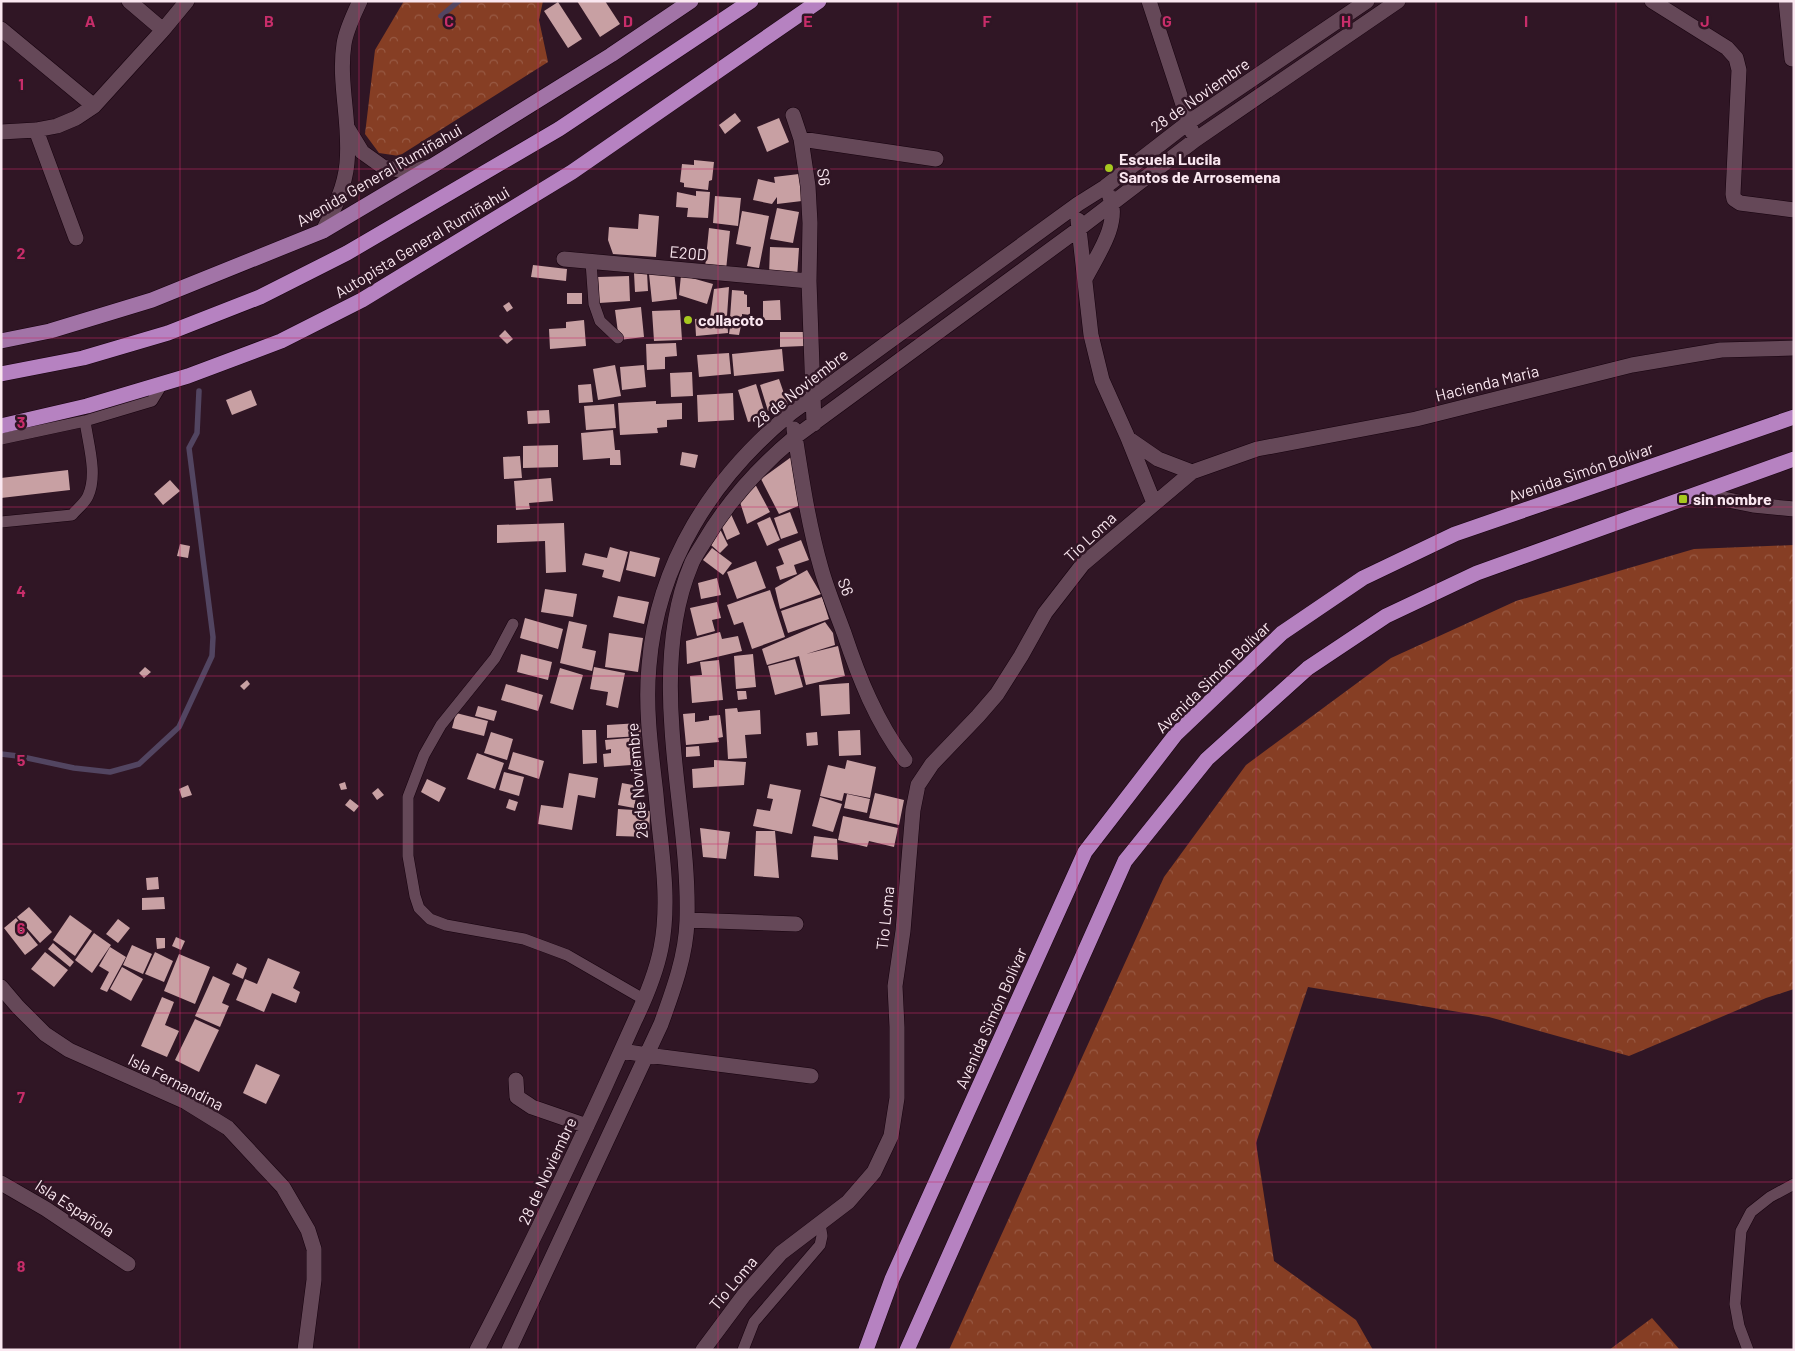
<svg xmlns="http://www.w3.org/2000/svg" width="1795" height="1351" font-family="Barlow,sans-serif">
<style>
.forest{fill:url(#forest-crowns)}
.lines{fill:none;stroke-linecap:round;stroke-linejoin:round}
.stream{stroke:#524561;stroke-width:5.5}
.building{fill:#c8a0a3}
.service-casing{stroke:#16020e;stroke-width:12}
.minor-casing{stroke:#16020e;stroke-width:16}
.tertiary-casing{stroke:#16020e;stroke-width:16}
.primary-casing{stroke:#16020e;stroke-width:16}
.trunk-casing{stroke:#16020e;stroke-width:16}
.service{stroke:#654858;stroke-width:11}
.minor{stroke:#654858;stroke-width:15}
.tertiary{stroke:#654858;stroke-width:15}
.primary{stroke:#a274a7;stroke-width:15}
.trunk{stroke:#b682c1;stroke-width:15}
.grid{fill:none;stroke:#c82d6a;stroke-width:1;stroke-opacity:0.55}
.poi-dot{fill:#a7c81f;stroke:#301625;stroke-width:2}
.labels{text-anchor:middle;stroke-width:5;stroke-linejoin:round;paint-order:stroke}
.street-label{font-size:16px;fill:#fae7f0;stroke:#301625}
.poi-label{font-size:16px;font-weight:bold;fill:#fae7f0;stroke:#301625;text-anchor:start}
.grid-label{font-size:16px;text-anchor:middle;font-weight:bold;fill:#c82d6a;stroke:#301625;stroke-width:5;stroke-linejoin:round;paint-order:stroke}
</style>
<defs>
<pattern id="forest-crowns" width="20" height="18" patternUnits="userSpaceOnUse" patternTransform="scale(1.25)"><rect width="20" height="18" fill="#863e24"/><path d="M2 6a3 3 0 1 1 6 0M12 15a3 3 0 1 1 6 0" fill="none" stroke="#985a44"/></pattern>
</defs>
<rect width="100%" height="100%" fill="#301625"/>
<!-- forest -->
<path class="forest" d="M 404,1 L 543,1 L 539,20 L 548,62 L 399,156 L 379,153 L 365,134 L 375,50 Z
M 1794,545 L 1794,989 L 1766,998 L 1629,1056 L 1489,1017 L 1308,987 L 1256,1143 L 1274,1261 L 1356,1320 L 1373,1350 L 949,1350 L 1164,877 L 1246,765 L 1391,658 L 1516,601 L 1694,549 Z
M 1652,1318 L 1680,1350 L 1609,1350 Z"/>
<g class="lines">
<!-- stream -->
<path class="stream" d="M 441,16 L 459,1
M 1,754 L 18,756 L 74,768 L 110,772 L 139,764 L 179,727 L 212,656 L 213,637 L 189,448 L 197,433 L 199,391"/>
</g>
<!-- building -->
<path class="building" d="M 577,1 L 605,1 L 620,24 L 600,37 Z
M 558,2 L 582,39 L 568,48 L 544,11 Z
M 735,113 L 741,121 L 725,134 L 719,125 Z
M 779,118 L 789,142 L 767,152 L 757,127 Z
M 694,160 L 714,162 L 712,180 L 709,181 L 708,190 L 684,187 L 684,183 L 680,182 L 682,164 L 694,165 Z
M 799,174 L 802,201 L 777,204 L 777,197 L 772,204 L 753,200 L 758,179 L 775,183 L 774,177 Z
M 696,191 L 710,192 L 708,218 L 687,217 L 688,208 L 676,207 L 677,192 L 696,196 Z
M 715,196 L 741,198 L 738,226 L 713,223 Z
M 777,208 L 799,212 L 793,243 L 770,239 Z
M 742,211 L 769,216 L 759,268 L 747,266 L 751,247 L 736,244 Z
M 639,214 L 659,216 L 656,257 L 613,254 L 608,240 L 609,227 L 638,229 Z
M 709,228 L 730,231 L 726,270 L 705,268 Z
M 770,247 L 799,248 L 797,278 L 769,276 Z
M 533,265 L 567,269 L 566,281 L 531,277 Z
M 674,271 L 677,299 L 652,302 L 649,274 Z
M 647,272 L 648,291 L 635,292 L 634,273 Z
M 681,275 L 713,284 L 707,304 L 679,295 Z
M 629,276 L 630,301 L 599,303 L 598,277 Z
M 729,287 L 727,316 L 728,333 L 696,336 L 695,319 L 710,318 L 714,289 Z
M 732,290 L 744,291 L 744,294 L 747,295 L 747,307 L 750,307 L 750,315 L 742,314 L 742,318 L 730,318 Z
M 567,293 L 582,293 L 582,304 L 567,304 Z
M 780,300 L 781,320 L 763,320 L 763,301 Z
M 509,302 L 513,308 L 507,312 L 503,306 Z
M 641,307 L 644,337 L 619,340 L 615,310 Z
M 680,310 L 682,340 L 654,341 L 652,311 Z
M 584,320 L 586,346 L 550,349 L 549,329 L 566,328 L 566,322 Z
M 731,320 L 742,321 L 739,335 L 729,334 Z
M 505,330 L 513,339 L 507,344 L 499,336 Z
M 780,332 L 803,332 L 804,346 L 780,347 Z
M 676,343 L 677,356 L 665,357 L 665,369 L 647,370 L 646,344 Z
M 782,349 L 784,371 L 734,376 L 732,354 Z
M 729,353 L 731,374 L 699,377 L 697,355 Z
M 615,365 L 621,396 L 598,400 L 593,369 Z
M 644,365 L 646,387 L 622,390 L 620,367 Z
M 692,372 L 693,396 L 671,397 L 670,373 Z
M 779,379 L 788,405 L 768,411 L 760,385 Z
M 591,384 L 593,402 L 579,403 L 578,385 Z
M 756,384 L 766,417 L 748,422 L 738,390 Z
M 251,390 L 257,405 L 232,415 L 226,400 Z
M 733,393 L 734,420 L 698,422 L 697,395 Z
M 656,401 L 656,404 L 682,403 L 682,419 L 667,420 L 667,427 L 657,428 L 658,433 L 620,435 L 618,403 Z
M 614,404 L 616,428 L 586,430 L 584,406 Z
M 549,410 L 550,423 L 528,424 L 527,411 Z
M 613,430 L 615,450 L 620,450 L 621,465 L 610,465 L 610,458 L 583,460 L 581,433 Z
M 558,445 L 558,467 L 523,468 L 523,446 Z
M 682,452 L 698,455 L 695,468 L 680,465 Z
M 794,455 L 803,504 L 779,514 L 761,479 Z
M 520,456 L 522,478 L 504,479 L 503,457 Z
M 68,470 L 70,490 L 1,498 L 1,478 Z
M 551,478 L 553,501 L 529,503 L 530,509 L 516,510 L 514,481 Z
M 170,480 L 180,491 L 163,505 L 154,494 Z
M 755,484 L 770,512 L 747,524 L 739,499 Z
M 730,512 L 740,534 L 727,540 L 720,522 Z
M 790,512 L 798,533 L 781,539 L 774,518 Z
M 770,517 L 780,540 L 767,546 L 757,523 Z
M 564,523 L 566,572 L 546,573 L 545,541 L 497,543 L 497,525 Z
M 720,529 L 728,545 L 720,553 L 711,545 Z
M 801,540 L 809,560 L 794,565 L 797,574 L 780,580 L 776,567 L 784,564 L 778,549 Z
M 180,544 L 190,546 L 188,558 L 177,556 Z
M 610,547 L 628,552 L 620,582 L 602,577 L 604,570 L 582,565 L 585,553 L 607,558 Z
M 712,548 L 732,563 L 723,575 L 703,560 Z
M 630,551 L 660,558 L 655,577 L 626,570 Z
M 756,561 L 766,588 L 737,599 L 727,572 Z
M 807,570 L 821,594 L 780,609 L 775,588 Z
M 717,578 L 721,595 L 701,599 L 698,583 Z
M 545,589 L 577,594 L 573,617 L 541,612 Z
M 770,590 L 785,637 L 752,649 L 743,622 L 734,625 L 727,605 Z
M 618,596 L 649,602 L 644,624 L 613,617 Z
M 822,597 L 829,619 L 788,633 L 781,611 Z
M 717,602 L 721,618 L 712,620 L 715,631 L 697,636 L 690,608 Z
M 525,618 L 563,629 L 558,649 L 520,638 Z
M 569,621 L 587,625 L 582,648 L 596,651 L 592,671 L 560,663 Z
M 825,622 L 833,633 L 835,645 L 806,654 L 838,646 L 845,676 L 806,685 L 799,656 L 767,665 L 762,649 Z
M 720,632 L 722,639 L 738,636 L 742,651 L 687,664 L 686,641 Z
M 609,633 L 643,638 L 638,672 L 605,667 Z
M 521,654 L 552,662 L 548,680 L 517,672 Z
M 753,654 L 756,687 L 736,689 L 734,656 Z
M 795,659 L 803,687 L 775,695 L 768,666 Z
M 719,660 L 723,700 L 692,703 L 690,676 L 702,675 L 700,662 Z
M 145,667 L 151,672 L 144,678 L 139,673 Z
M 594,667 L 625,673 L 618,708 L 606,705 L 608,692 L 590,689 Z
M 560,668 L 583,675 L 573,710 L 550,703 Z
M 247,680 L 250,684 L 244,690 L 240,686 Z
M 849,683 L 850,714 L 821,716 L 819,685 Z
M 506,684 L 543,695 L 538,711 L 501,700 Z
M 737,691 L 746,691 L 747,699 L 738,700 Z
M 478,706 L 497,711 L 494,721 L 475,716 Z
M 737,708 L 738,712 L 760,710 L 761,734 L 745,735 L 747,758 L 728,759 L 725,709 Z
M 456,713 L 488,721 L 484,736 L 452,728 Z
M 695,713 L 695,722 L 709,720 L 709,716 L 720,715 L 723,737 L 718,738 L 719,742 L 686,745 L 683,714 Z
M 640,723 L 641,736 L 607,738 L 607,725 Z
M 582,730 L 596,730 L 597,763 L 583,764 Z
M 860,730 L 861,755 L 839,756 L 838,731 Z
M 491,732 L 513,739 L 507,760 L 484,753 Z
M 817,732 L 818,745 L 807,746 L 806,733 Z
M 641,737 L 642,747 L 630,748 L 631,765 L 604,767 L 603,754 L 611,753 L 611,749 L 606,750 L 605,740 Z
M 699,746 L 700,756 L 686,757 L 686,747 Z
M 513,752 L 544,761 L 539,779 L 508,769 Z
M 477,753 L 504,763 L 495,789 L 467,779 Z
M 714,760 L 746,762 L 744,785 L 693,788 L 692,769 L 714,767 Z
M 847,760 L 876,767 L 870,798 L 844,793 L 842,801 L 820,796 L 828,765 L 845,769 Z
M 504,772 L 524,777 L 519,796 L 499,790 Z
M 569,773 L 598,778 L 595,798 L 578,795 L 572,830 L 538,824 L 541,805 L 563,808 Z
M 427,779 L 446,788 L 439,802 L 421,792 Z
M 345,782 L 347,789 L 341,790 L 339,784 Z
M 622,783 L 638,786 L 634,808 L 618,805 Z
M 770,784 L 801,790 L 792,834 L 753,826 L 757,809 L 770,811 L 773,799 L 767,798 Z
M 188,785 L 192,795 L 182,798 L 179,789 Z
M 378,788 L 384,795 L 377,800 L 372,793 Z
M 875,793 L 904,800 L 899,825 L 869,818 Z
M 847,794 L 870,799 L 867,813 L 844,808 Z
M 820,797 L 842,804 L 833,832 L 812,826 Z
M 350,799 L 359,806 L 354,812 L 345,805 Z
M 509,799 L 518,802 L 515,811 L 506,808 Z
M 618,809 L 650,811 L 649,837 L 616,836 Z
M 843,816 L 898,828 L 894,847 L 869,841 L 867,847 L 838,840 Z
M 700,828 L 730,832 L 726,859 L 703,857 Z
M 756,831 L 775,831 L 779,878 L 754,876 Z
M 814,836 L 837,839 L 838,860 L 811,857 Z
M 158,877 L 159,889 L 147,890 L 146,878 Z
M 164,897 L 165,909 L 142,910 L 142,898 Z
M 29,907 L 52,932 L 40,943 L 17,917 Z
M 70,915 L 92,931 L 75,956 L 53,940 Z
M 16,918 L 38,945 L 25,955 L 4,928 Z
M 118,919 L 130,928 L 118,943 L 106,934 Z
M 94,933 L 111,945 L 92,973 L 75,960 Z
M 176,937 L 185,941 L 181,950 L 172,946 Z
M 156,938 L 165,938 L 165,948 L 157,949 Z
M 53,943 L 74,962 L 70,967 L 48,949 Z
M 132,945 L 152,954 L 143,974 L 123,965 Z
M 110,947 L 126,957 L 107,992 L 100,989 L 109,972 L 99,966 Z
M 45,952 L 68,970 L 54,987 L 31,969 Z
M 155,952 L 173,961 L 164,982 L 145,974 Z
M 179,954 L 210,967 L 195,1004 L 164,991 Z
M 268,958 L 300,972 L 293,988 L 300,992 L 296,1003 L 272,993 L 264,1012 L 236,1000 L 245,979 L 257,984 Z
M 237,963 L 247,968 L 243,979 L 232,974 Z
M 122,967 L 143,979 L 131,1001 L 110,989 Z
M 213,976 L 230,984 L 222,1003 L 229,1006 L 220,1027 L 195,1016 Z
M 162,997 L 174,1002 L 165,1025 L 179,1031 L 167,1057 L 141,1046 Z
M 195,1019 L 219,1030 L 199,1072 L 175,1060 Z
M 256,1064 L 280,1075 L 266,1104 L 243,1093 Z"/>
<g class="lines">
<defs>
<path id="service" d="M 591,262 L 594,304 L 600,321 L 618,338
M 1,439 L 85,421 L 152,401 L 163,383
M 1,522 L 72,515 C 77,509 85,503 88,496 C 98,474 88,444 85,421
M 513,624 L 495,658 L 441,725 L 424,755 L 408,797 L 408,856 L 415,896 L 419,908 L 430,919 L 446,925 L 524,939 L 567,955 L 645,1000
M 743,1350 L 754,1322 L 820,1245 L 822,1236 L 820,1224
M 1748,1350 L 1739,1326 L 1735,1304 L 1741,1231 L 1751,1212 L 1770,1197 L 1794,1184"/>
<path id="minor" d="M 129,1 L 163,30
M 1149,1 L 1192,132
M 1652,1 L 1727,48 L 1736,58 L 1739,70 L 1733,194 L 1734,199 L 1740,203 L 1794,210
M 1786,1 L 1792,59
M 1,29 L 94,106
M 793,115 L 801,139 L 808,186 L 810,223 L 809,281 L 814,424
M 36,130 L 76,238
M 1,132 L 36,130 L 57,126 L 76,118 L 94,106 L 163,30 L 187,1
M 801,139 L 936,159
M 1078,220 L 1091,335 L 1102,380 L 1128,438 L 1154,503
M 564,259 L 809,281
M 1085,279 C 1097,255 1120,225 1110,197
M 794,429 C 801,475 808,523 821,568 C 827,590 836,611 844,633 C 859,678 876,721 905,760
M 1129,439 L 1158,459 L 1192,472
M 1699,494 L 1753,505 L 1794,509
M 687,920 L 796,924
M 1,987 L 18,1007 L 45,1034 L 69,1050 L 186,1102 L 228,1128 L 283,1187 L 308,1230 L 314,1249 L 314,1280 L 305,1350
M 622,1051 L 647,1055 L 811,1076
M 516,1080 L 517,1097 L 532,1107 L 587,1126
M 1,1183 L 46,1209 L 128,1264
M 477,1350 C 522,1264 563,1178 603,1091 C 614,1067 624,1044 635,1020 C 646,997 656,973 661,948 C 671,898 660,844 656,794 C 651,751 645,708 649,666 C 657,563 713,477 791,413 L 1078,204 L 1105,187 L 1189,122 L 1367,1
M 509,1350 L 661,1024 C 673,991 686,956 687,921 C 689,857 676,793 672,729 C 668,675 670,615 691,565 C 694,557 700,549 704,542 C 728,501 759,467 795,437 L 1080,228 L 1195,140 L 1398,1
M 703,1350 L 744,1295 L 781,1253 L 848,1202 L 874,1172 L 891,1136 L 897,1098 L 897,1027 L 895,986 L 903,931 L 913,810 L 918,785 L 932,764 L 978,716 L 997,694 L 1021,656 L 1045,613 L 1083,564 L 1192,472 L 1257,449 L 1416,419 L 1632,365 L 1721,350 L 1794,348"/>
<path id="tertiary" d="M 348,129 L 362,152 L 383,167 L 409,172 L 428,167
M 323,231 C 334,209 345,187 347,163 C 351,123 338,83 344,44 C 346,30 354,14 360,1"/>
<path id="primary" d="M 1,341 L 50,331 L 152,300 L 323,231 L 434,165 L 611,55 L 691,1"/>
<path id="trunk" d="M 1,374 L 83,358 L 168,333 L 260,297 L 347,253 L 559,129 L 751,1
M 1,426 L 87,406 L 188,376 L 281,341 L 362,300 L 572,172 L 819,1
M 866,1350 L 892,1279 L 1085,852 L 1176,734 L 1282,633 L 1363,578 L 1455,534 L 1794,417
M 907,1350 L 1125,861 L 1207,759 L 1308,668 L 1386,616 L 1477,573 L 1794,459"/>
</defs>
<!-- service casing -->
<use href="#service" class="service-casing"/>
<!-- minor casing -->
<use href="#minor" class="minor-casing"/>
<!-- tertiary casing -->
<use href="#tertiary" class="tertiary-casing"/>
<!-- primary casing -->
<use href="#primary" class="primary-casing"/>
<!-- trunk casing -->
<use href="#trunk" class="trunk-casing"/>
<!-- service -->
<use href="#service" class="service"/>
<!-- minor -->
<use href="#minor" class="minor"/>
<!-- tertiary -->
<use href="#tertiary" class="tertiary"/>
<!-- primary -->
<use href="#primary" class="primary"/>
<!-- trunk -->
<use href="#trunk" class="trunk"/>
</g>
<!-- grid -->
<path class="grid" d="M 180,1 L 180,1350M 359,1 L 359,1350M 538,1 L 538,1350M 718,1 L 718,1350M 898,1 L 898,1350M 1077,1 L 1077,1350M 1256,1 L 1256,1350M 1436,1 L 1436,1350M 1616,1 L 1616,1350M 1,169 L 1794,169M 1,338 L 1794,338M 1,507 L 1794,507M 1,676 L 1794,676M 1,844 L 1794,844M 1,1013 L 1794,1013M 1,1182 L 1794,1182"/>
<!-- markers -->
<g class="poi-dot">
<circle cx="1109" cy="168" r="5"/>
<circle cx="688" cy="320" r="5"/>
<rect x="1678" y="494" width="10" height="10" rx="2.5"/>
</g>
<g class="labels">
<!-- street labels -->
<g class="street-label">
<text transform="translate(1200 95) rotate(-35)" y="6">28 de Noviembre</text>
<text transform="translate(379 175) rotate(-30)" y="6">Avenida General Rumiñahui</text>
<text transform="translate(824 177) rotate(83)" y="6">S6</text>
<text transform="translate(422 242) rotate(-31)" y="6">Autopista General Rumiñahui</text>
<text transform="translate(688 253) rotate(5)" y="6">E20D</text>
<text transform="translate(1487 383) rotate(-14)" y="6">Hacienda Maria</text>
<text transform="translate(800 388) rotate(-38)" y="6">28 de Noviembre</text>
<text transform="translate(1581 472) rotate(-19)" y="6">Avenida Simón Bolívar</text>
<text transform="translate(1090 537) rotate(-43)" y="6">Tio Loma</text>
<text transform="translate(846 587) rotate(70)" y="6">S6</text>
<text transform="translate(1213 677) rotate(-44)" y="6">Avenida Simón Bolívar</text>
<text transform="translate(637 781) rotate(-95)" y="6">28 de Noviembre</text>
<text transform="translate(885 918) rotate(-84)" y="6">Tio Loma</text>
<text transform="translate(991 1018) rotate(-66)" y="6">Avenida Simón Bolívar</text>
<text transform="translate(176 1082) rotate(27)" y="6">Isla Fernandina</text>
<text transform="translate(547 1171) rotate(-65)" y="6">28 de Noviembre</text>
<text transform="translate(75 1208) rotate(33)" y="6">Isla Española</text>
<text transform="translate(733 1283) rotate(-50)" y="6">Tio Loma</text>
</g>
<!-- poi labels -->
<g class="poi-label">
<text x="1119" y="165">Escuela Lucila<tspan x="1119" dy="18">Santos de Arrosemena</tspan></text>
<text x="698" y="326">collacoto</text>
<text x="1693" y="505">sin nombre</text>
</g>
</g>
<g class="grid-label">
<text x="90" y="27">A</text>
<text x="269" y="27">B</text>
<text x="449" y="27">C</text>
<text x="628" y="27">D</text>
<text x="808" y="27">E</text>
<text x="987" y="27">F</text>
<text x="1167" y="27">G</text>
<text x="1346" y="27">H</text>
<text x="1526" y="27">I</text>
<text x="1705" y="27">J</text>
<text x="21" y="90">1</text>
<text x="21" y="259">2</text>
<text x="21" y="428">3</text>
<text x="21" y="597">4</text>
<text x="21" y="766">5</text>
<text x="21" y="934">6</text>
<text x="21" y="1103">7</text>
<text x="21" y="1272">8</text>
</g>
<!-- border -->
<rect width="1795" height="1351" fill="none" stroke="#fae7f0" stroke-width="5"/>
</svg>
